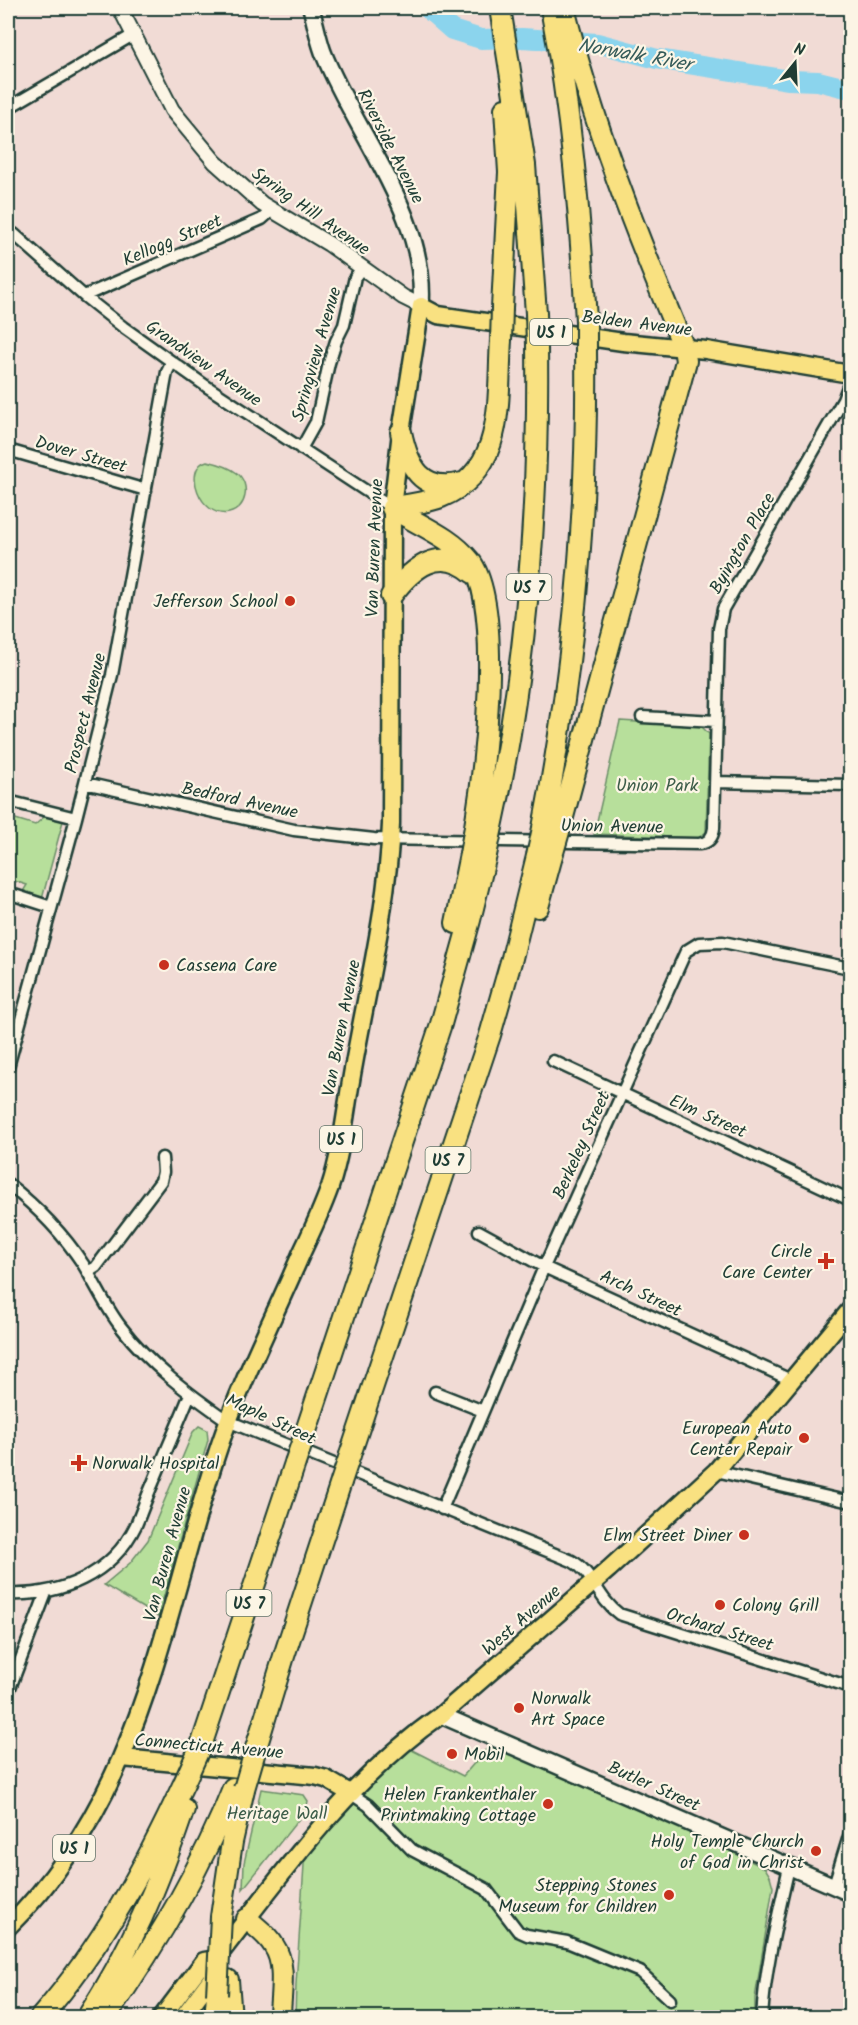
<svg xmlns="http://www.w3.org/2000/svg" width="858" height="2025" font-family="Kalam,sans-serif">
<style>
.green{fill:#b7df9b;stroke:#6b8e68;stroke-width:1.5}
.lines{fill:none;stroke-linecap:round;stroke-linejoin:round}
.river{stroke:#8bd4ed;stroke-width:20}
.minor-casing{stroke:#1f3d34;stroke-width:15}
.tertiary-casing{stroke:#1f3d34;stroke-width:18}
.secondary-casing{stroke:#1f3d34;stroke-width:20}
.primary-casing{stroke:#1f3d34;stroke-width:21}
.motorway-casing{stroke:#1f3d34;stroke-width:24}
.minor{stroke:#fcf5e5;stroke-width:10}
.tertiary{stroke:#fcf5e5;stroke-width:14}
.secondary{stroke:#fcf5e5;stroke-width:15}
.primary{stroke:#f9e181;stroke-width:16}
.motorway{stroke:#f9e181;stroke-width:20}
.motorway-bridge-casing{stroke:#1f3d34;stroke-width:24;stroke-linecap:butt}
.motorway-bridge{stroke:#f9e181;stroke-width:20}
.poi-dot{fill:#c8321e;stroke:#fcf5e5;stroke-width:2}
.labels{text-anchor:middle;stroke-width:4.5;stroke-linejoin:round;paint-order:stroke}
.shield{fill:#fcf5e5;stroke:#617469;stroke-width:1.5}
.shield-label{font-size:16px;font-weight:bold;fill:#1f3d34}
.street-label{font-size:18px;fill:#1f3d34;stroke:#fcf5e5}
.poi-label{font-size:18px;fill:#1f3d34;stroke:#fcf5e5;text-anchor:end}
.park-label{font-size:18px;fill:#3d5d49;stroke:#fcf5e5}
.water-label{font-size:20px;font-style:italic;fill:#355b59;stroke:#fcf5e5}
</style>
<rect width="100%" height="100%" fill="#f1dbd5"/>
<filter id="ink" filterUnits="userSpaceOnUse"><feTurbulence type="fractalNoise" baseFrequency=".0167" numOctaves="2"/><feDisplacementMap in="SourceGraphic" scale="12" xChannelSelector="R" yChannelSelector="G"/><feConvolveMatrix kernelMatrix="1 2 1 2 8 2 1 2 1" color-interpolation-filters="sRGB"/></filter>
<g filter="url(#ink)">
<!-- green -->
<path class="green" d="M 207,461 C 216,463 229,467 237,473 C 251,484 247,509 229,513 C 200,519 182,467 207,461 Z
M 620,721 L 701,726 L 709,734 L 706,832 L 698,838 L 594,834 Z
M 8,807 L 15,808 L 9,817 L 35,825 L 45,816 L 63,821 L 42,899 L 22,893 L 27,885 L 8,879 Z
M 199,1426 L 207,1430 L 208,1440 L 158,1617 L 104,1585 L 130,1563 L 148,1540 L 193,1432 Z
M 491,1744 L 547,1770 L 639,1807 L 765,1868 L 770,1876 L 773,1887 L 755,1998 L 755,2017 L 295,2018 L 296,1984 L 305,1850 L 361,1789 L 410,1749 L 463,1776 Z
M 261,1789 L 304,1795 L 308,1801 L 306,1810 L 243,1889 L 244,1863 Z"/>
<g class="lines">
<!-- river -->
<path class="river" d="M 427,8 L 452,30 L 481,39 L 522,38 L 597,43 L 657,59 L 789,80 L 818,81 L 850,89"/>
<defs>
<path id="minor" d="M 8,108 L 133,35
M 8,232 L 14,234 L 84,296 L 123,327 L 206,386 L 392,508
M 84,296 L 262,219 L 272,210
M 301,449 L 316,422 L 329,363 L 336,341 L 344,325 L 355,277 L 362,268
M 8,450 L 146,490
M 642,717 L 716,721
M 715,782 L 850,785
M 85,783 L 294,830 L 374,839 L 699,844 C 708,843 713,838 714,828 L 719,629 L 723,609 L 843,400 L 850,381
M 8,801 L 76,818
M 8,893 L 51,907
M 553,1061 L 850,1200
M 8,1067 L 76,818 L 112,675 L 167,372 L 172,362
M 8,1184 C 37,1207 62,1232 83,1264 C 96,1285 106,1308 121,1327 C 150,1365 189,1394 228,1421 L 572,1561 C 594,1573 597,1598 619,1614 L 850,1687
M 479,1231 L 544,1267 L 793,1381
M 88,1272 L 96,1267 L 161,1181 L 163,1172 L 162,1158
M 435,1392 L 483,1411
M 716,1471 L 850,1502
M 442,1509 L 544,1267 L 686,951 L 699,943 L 723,942 L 850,968
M 8,1594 C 60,1596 112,1575 136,1525 C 142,1511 147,1496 153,1483 C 165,1453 178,1424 190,1394
M 8,1693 L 46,1593
M 350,1793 L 368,1805 L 412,1850 L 486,1889 L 518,1931 L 527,1935 L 567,1942 L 640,1972 L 670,2000
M 834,1885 L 850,1833
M 762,2018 C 765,1967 778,1916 789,1867"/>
<path id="tertiary" d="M 120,8 L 172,110 L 215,162 L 262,204 L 329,244 L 403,297 L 421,306"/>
<path id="secondary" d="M 311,8 C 315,22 318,38 323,52 C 354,132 428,216 421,306
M 441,1715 L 850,1893"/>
<path id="primary" d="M 122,1758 L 315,1776 L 326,1779 L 350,1793
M 8,1927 C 145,1793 162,1615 220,1444 C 242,1379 275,1315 302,1252 C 312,1231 322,1209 330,1187 C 343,1148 346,1105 354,1064 C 368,985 388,905 391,824 L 392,508 L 401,432 L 421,306 L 438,315 L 623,342 L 706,350 L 850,374
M 161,2018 L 204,1961 L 216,1959 C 284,1871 349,1779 441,1715 L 609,1569 L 716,1471 L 850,1310
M 182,2018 L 211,1979 L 216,1965"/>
<path id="motorway" d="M 500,8 L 525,165 L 536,313
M 551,8 C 571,111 580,216 586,321
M 502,308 L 509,172 L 505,109
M 401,432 C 408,466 422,494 462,483
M 392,508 C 418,525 450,536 470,561 C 504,605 484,772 475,827
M 392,508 C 408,504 426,503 441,497 C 507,470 497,398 501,340
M 391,596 C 412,568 440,544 473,573
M 492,827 C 527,669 539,507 537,345
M 543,828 C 573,671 588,513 586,352
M 560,828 L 686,361 L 684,348 C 637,236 593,125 564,8
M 538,907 L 552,856
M 456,923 L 470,854
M 304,1437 L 441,1024 L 470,920 L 486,855
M 350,1455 L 490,1035 L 512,958 L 537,856
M 202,1743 L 295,1463
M 256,1748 L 284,1656 L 341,1482
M 221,1917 L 232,1842 L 244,1789
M 247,1919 C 256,1927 268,1935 274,1946 C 287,1965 280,1995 280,2018
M 228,1980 L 231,2018
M 40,2018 C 102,1947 145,1867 184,1783
M 87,2018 C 130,1951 159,1884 184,1809
M 105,2018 C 156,1945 201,1870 233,1788
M 215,2018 L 217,1995"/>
</defs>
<!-- minor casing -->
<use href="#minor" class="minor-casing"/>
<!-- tertiary casing -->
<use href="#tertiary" class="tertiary-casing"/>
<!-- secondary casing -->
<use href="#secondary" class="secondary-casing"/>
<!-- primary casing -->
<use href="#primary" class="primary-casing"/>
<!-- motorway casing -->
<use href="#motorway" class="motorway-casing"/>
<!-- minor -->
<use href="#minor" class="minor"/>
<!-- tertiary -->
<use href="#tertiary" class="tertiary"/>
<!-- secondary -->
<use href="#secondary" class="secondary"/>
<!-- primary -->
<use href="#primary" class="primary"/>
<!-- motorway -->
<use href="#motorway" class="motorway"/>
<defs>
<path id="motorway-bridge" d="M 536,313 L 537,345
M 586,321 L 586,352
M 501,340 L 502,308
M 470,854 L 475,827
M 486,855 L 492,827
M 537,856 L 543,828
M 552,856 L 560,828
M 295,1463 L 304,1437
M 341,1482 L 350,1455
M 184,1783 L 202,1743
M 244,1789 L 256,1748
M 217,1995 L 221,1917"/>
</defs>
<!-- motorway-bridge casing -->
<use href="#motorway-bridge" class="motorway-bridge-casing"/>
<!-- motorway-bridge -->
<use href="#motorway-bridge" class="motorway-bridge"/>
</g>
</g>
<!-- markers -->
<g class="poi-dot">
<circle cx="290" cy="601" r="6"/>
<circle cx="164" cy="965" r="6"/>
<path d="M823 1252h6v6h6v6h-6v6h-6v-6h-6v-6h6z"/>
<circle cx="804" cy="1438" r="6"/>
<path d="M76 1454h6v6h6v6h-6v6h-6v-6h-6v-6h6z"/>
<circle cx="744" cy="1535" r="6"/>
<circle cx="720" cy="1605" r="6"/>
<circle cx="519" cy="1708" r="6"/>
<circle cx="452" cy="1754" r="6"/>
<circle cx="548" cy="1804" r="6"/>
<circle cx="816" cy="1851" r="6"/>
<circle cx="669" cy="1895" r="6"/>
</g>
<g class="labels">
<!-- shield labels -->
<g class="shield">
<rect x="530" y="319" width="42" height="26" rx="4.5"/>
<rect x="506.5" y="574" width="45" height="26" rx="4.5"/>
<rect x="320" y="1126" width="42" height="26" rx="4.5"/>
<rect x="425.5" y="1147" width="45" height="26" rx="4.5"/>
<rect x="226.5" y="1590" width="45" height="26" rx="4.5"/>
<rect x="53" y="1835" width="42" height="26" rx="4.5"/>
</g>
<g class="shield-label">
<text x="551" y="338">US 1</text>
<text x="529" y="593">US 7</text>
<text x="341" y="1145">US 1</text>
<text x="448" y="1166">US 7</text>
<text x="249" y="1609">US 7</text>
<text x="74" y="1854">US 1</text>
</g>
<!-- street labels -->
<g class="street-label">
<text transform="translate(391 146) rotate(63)" y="6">Riverside Avenue</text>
<text transform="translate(311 211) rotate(35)" y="6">Spring Hill Avenue</text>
<text transform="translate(172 240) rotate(-23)" y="6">Kellogg Street</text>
<text transform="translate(637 323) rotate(7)" y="6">Belden Avenue</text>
<text transform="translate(316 354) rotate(-74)" y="6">Springview Avenue</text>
<text transform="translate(204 363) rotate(35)" y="6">Grandview Avenue</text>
<text transform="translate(81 454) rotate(16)" y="6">Dover Street</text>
<text transform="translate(742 543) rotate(-60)" y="6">Byington Place</text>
<text transform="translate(374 548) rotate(-88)" y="6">Van Buren Avenue</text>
<text transform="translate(85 713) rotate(-76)" y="6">Prospect Avenue</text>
<text transform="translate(240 800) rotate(12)" y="6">Bedford Avenue</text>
<text transform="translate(612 826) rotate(1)" y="6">Union Avenue</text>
<text transform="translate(341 1028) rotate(-79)" y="6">Van Buren Avenue</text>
<text transform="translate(708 1116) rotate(24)" y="6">Elm Street</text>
<text transform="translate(581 1145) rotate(-66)" y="6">Berkeley Street</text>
<text transform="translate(641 1293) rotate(25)" y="6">Arch Street</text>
<text transform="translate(271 1419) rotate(25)" y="6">Maple Street</text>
<text transform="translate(167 1554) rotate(-75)" y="6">Van Buren Avenue</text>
<text transform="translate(521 1620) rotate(-41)" y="6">West Avenue</text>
<text transform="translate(720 1629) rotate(17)" y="6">Orchard Street</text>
<text transform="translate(209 1746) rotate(5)" y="6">Connecticut Avenue</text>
<text transform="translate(654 1786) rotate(24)" y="6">Butler Street</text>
</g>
<!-- poi labels -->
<g class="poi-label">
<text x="278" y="607">Jefferson School</text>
<text x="176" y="971" text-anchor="start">Cassena Care</text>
<text x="812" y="1257">Circle<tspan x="812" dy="21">Care Center</tspan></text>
<text x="792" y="1434">European Auto<tspan x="792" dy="21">Center Repair</tspan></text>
<text x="92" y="1469" text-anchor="start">Norwalk Hospital</text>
<text x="732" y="1541">Elm Street Diner</text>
<text x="732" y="1611" text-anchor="start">Colony Grill</text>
<text x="531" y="1704" text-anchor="start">Norwalk<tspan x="531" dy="21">Art Space</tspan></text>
<text x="464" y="1760" text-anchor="start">Mobil</text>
<text x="536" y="1800">Helen Frankenthaler<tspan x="536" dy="21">Printmaking Cottage</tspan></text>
<text x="804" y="1847">Holy Temple Church<tspan x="804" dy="21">of God in Christ</tspan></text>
<text x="657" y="1891">Stepping Stones<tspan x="657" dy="21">Museum for Children</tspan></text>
</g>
<!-- park labels -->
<g class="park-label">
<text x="657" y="791">Union Park</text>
<text x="277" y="1819">Heritage Wall</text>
</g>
<!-- water labels -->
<g class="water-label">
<text transform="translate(635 54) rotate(10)" y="7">Norwalk River</text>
</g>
</g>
<!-- margin -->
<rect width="858" height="2025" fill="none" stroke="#fcf5e5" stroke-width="30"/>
<rect x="15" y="15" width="828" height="1995" fill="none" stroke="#1f3d34" stroke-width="2" filter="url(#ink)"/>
<!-- north arrow -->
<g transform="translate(795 63) rotate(18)" stroke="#fcf5e5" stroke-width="4.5" paint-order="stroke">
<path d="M0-4.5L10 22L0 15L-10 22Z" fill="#1f3d34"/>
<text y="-9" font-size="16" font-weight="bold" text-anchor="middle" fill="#1f3d34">N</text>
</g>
</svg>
